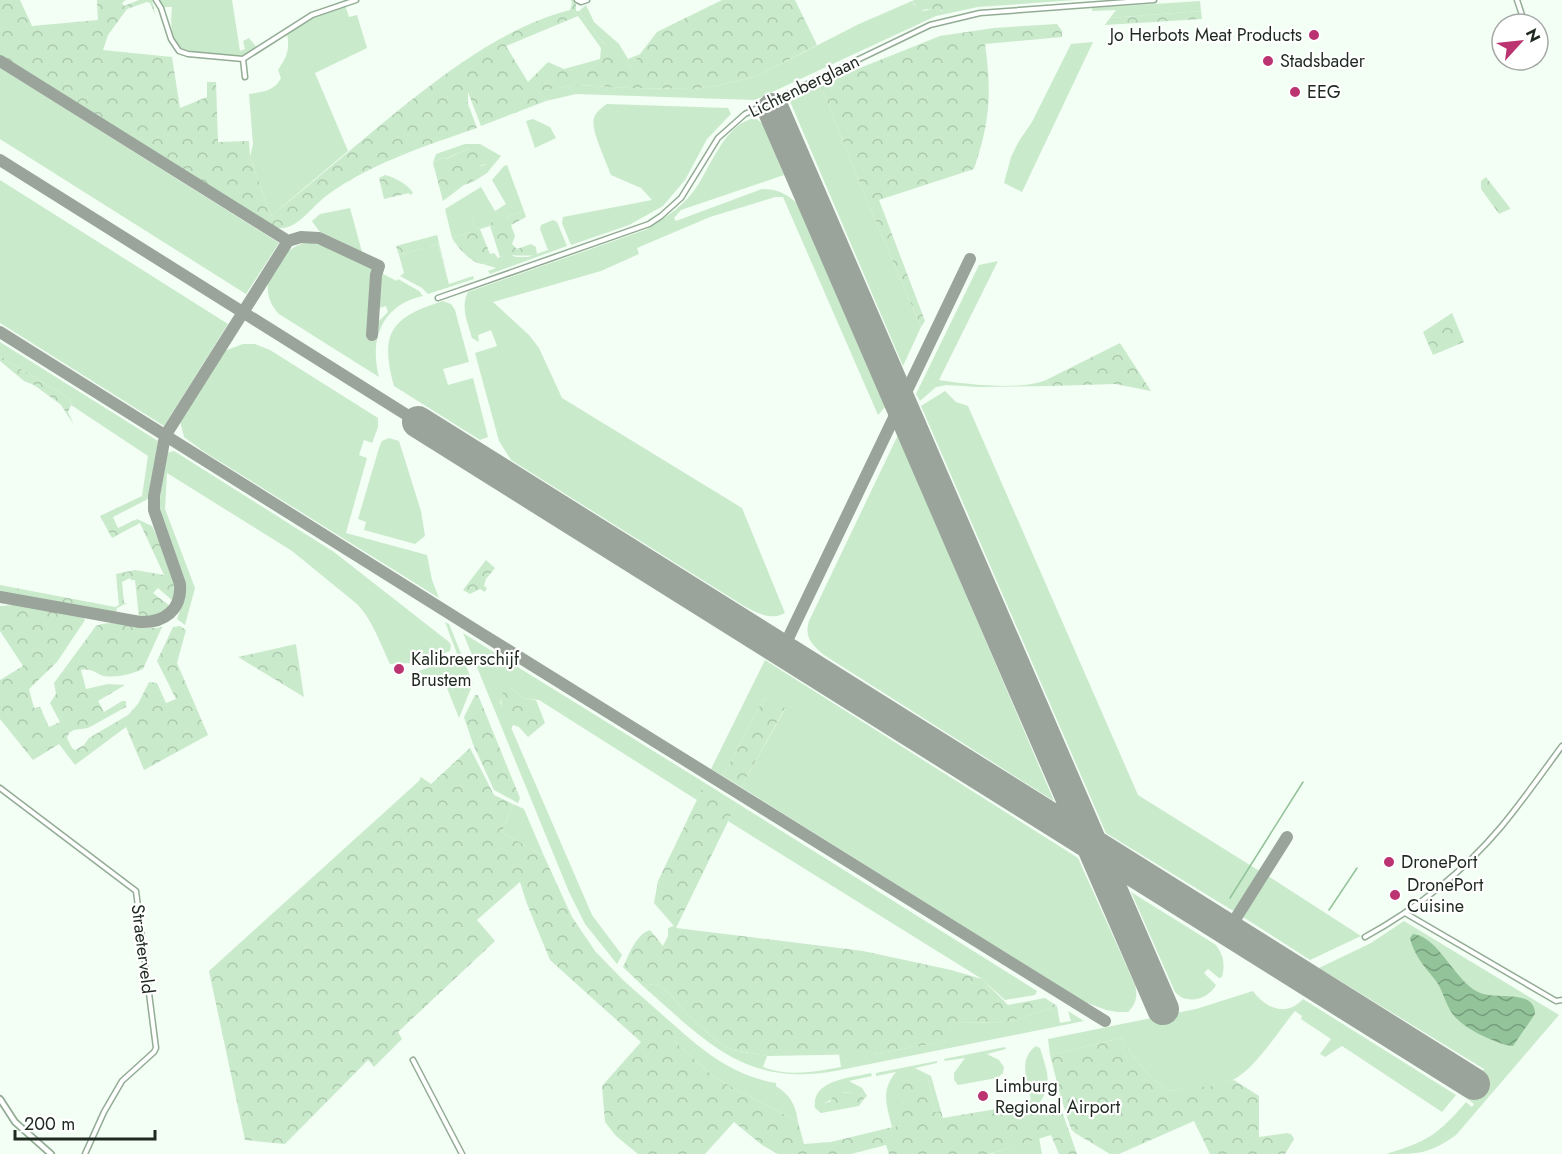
<svg xmlns="http://www.w3.org/2000/svg" width="1562" height="1154" font-family="Jost,sans-serif">
<style>
.green{fill:#caeacc}
.forest{fill:url(#forest-crowns);fill-rule:evenodd}
.water{fill:url(#water-waves)}
.lines{fill:none;stroke-linecap:round;stroke-linejoin:round}
.stream{stroke:#93c398;stroke-width:1.5}
.taxiway{stroke:#9aa49b;stroke-width:12}
.runway{stroke:#9aa49b;stroke-width:32}
.minor-casing{stroke:#93ac95;stroke-width:7}
.tertiary-casing{stroke:#93ac95;stroke-width:8}
.minor{stroke:#fff;stroke-width:4}
.tertiary{stroke:#fff;stroke-width:4.5}
.poi-dot{fill:#bb3371;stroke:#fff;stroke-width:2}
.labels{text-anchor:middle;stroke-width:4.5;stroke-linejoin:round;paint-order:stroke}
.poi-label{font-size:18px;fill:#1f2920;stroke:#fff;text-anchor:start}
.street-label{font-size:18px;fill:#1f2920;stroke:#fff}
</style>
<defs>
<pattern id="forest-crowns" width="20" height="18" patternUnits="userSpaceOnUse" patternTransform="scale(1.5)"><rect width="20" height="18" fill="#caeacc"/><path d="M2 6a3 3 0 1 1 6 0M12 15a3 3 0 1 1 6 0" fill="none" stroke="#adc9af"/></pattern>
<pattern id="water-waves" width="16" height="10" patternUnits="userSpaceOnUse" patternTransform="scale(1.5)"><rect width="16" height="10" fill="#93c398"/><path d="M0 5q4-4 8 0t8 0" fill="none" stroke="#779e7c"/></pattern>
</defs>
<rect width="100%" height="100%" fill="#f3fef4"/>
<!-- green -->
<path class="green" d="M 158,0 L 232,0 L 240,51 L 245,49 L 243,41 L 249,38 L 257,48 L 244,55 L 236,56 C 194,54 166,62 172,7 L 162,7 Z
M 959,0 L 1076,0 L 978,7 L 936,16 L 755,100 L 576,94 L 546,101 L 542,90 L 579,85 L 629,88 L 693,89 L 720,85 L 757,76 L 859,24 L 912,1 L 914,5 L 924,11 L 934,8 L 942,11 Z
M 1200,1 L 1201,11 L 1110,18 L 1116,10 L 1092,11 L 1092,8 Z
M 345,5 L 349,17 L 357,15 L 367,48 L 315,73 L 348,151 L 271,216 L 250,157 L 253,144 L 249,94 C 262,92 275,91 281,78 L 278,70 C 287,56 290,50 287,34 L 316,16 Z
M 586,5 L 594,22 L 619,44 L 628,59 L 640,54 L 630,67 L 628,67 C 608,52 594,31 579,11 Z
M 1093,42 L 1022,192 L 1004,183 L 1011,157 L 1019,141 L 1032,122 L 1071,44 Z
M 0,68 L 279,243 L 246,294 L 0,139 Z
M 820,84 L 868,203 L 921,327 L 903,366 L 789,99 Z
M 607,104 L 728,108 L 731,114 L 707,139 L 685,180 L 663,206 L 629,225 L 571,245 L 562,223 L 563,217 L 652,200 L 641,188 L 611,175 C 607,163 590,129 594,118 C 595,113 602,107 607,104 Z
M 755,118 L 763,124 L 784,175 L 681,210 L 674,218 L 676,221 L 762,189 C 777,189 785,193 797,203 L 885,407 L 878,415 L 783,197 L 775,197 L 710,217 L 637,248 L 639,254 L 601,271 L 493,302 L 529,335 L 539,348 L 562,398 L 742,508 L 785,613 C 771,621 757,613 744,606 L 511,460 L 499,441 L 475,353 L 497,346 L 491,330 L 478,335 L 479,342 L 472,338 C 468,323 460,307 468,292 L 645,230 C 662,220 681,208 693,192 C 710,170 724,123 755,118 Z
M 533,119 L 550,127 L 556,138 L 535,148 L 526,121 Z
M 465,144 L 480,144 L 501,156 L 487,173 L 473,182 L 471,173 L 479,166 L 486,165 L 470,148 L 445,159 L 443,157 L 433,163 L 436,154 Z
M 507,165 L 524,211 L 506,217 L 493,218 L 490,226 L 480,229 L 474,228 L 472,216 L 470,232 L 452,238 L 445,209 L 481,187 L 495,211 L 506,204 L 492,180 L 504,166 Z
M 0,180 L 228,324 L 164,426 L 0,323 Z
M 350,208 L 362,252 L 319,231 L 312,221 L 320,214 Z
M 553,220 L 557,222 L 567,246 L 490,274 L 488,271 L 496,268 L 483,264 L 508,254 L 516,257 L 528,257 L 548,250 L 540,229 L 541,225 Z
M 308,242 L 325,246 L 372,269 L 367,327 L 368,339 L 375,336 L 374,326 L 388,312 L 386,306 L 379,308 L 377,305 L 381,275 L 383,274 L 397,281 L 398,279 L 419,291 L 423,296 C 382,305 369,339 379,377 L 279,314 C 253,288 276,249 308,242 Z
M 438,244 L 449,284 L 473,276 L 474,279 L 428,294 L 422,288 L 400,276 L 404,273 L 399,255 Z
M 998,261 L 939,380 C 965,384 1021,391 1046,380 L 1050,386 L 979,387 L 946,385 L 936,387 L 920,401 L 916,394 L 979,265 Z
M 443,301 L 451,304 L 455,310 L 469,362 L 443,369 L 448,385 L 473,378 L 488,437 L 480,440 L 394,386 C 379,332 392,317 443,301 Z
M 0,342 L 158,441 L 148,499 L 142,496 L 148,456 L 71,405 L 70,399 L 0,356 Z
M 243,344 L 255,344 L 270,350 L 378,418 L 378,427 L 372,443 L 364,440 L 359,455 L 367,458 L 346,533 L 427,555 L 432,580 L 439,598 L 203,451 L 184,437 L 180,421 L 182,413 L 218,357 L 224,351 Z
M 945,391 L 956,402 L 968,406 L 1138,795 L 1261,872 L 1238,909 L 1235,911 L 1230,909 L 1106,833 L 921,406 Z
M 898,435 L 1054,801 L 824,655 C 812,645 804,637 809,621 Z
M 389,438 L 399,441 L 421,511 L 425,536 L 415,544 L 364,530 L 366,522 L 358,519 L 379,448 L 382,441 Z
M 174,451 L 334,552 L 449,642 L 451,645 L 450,651 L 411,667 L 410,663 L 390,664 C 380,643 373,621 357,604 L 292,551 L 167,473 L 165,509 L 195,588 L 185,625 L 177,619 L 185,595 L 185,581 L 160,516 L 159,506 L 166,453 Z
M 445,622 L 449,624 L 473,683 L 459,718 L 445,683 L 418,687 L 421,682 L 419,671 L 453,659 L 459,659 Z
M 463,633 L 705,783 L 697,800 L 539,700 L 524,698 L 511,688 L 500,702 L 592,915 L 622,955 L 617,964 L 585,924 L 569,892 Z
M 765,660 L 1078,858 L 1135,985 C 1138,996 1136,1004 1128,1012 L 1117,1012 L 1106,1010 L 1085,1002 L 741,787 L 785,709 L 764,698 L 723,776 L 711,769 Z
M 737,803 L 1037,991 L 1035,995 L 1005,1000 L 982,979 L 728,821 Z
M 513,804 L 524,809 L 544,856 L 502,832 Z
M 1268,876 L 1361,936 L 1310,960 L 1243,917 Z
M 1131,892 L 1216,945 C 1224,956 1225,965 1222,977 L 1219,978 L 1208,969 L 1204,973 L 1216,985 C 1208,1000 1186,1005 1175,992 Z
M 1404,921 L 1559,1015 L 1456,1135 C 1430,1154 1418,1154 1386,1154 C 1426,1142 1438,1135 1466,1102 L 1472,1107 L 1474,1104 L 1466,1098 L 1484,1069 L 1319,968 L 1371,943 Z
M 648,984 L 661,986 L 672,996 L 685,1012 L 718,1042 L 733,1050 L 767,1056 L 763,1067 C 788,1077 815,1072 841,1067 L 839,1054 L 874,1054 L 948,1041 L 951,1023 L 1008,1022 L 1057,1006 L 1060,1023 L 1071,1021 L 1068,1011 L 1084,1021 L 835,1071 C 745,1087 707,1042 645,988 Z
M 1253,991 C 1266,1009 1287,1017 1303,999 L 1456,1095 L 1442,1112 L 1342,1046 L 1325,1057 L 1320,1054 L 1331,1039 L 1301,1019 L 1302,1016 L 1295,1011 C 1278,1031 1256,1068 1233,1080 C 1216,1090 1189,1088 1169,1091 C 1148,1077 1134,1060 1122,1038 L 1050,1055 L 1048,1039 L 1196,1009 Z
M 674,1025 C 704,1052 734,1076 776,1083 L 776,1086 C 790,1095 796,1105 798,1122 L 715,1078 L 674,1041 Z
M 1036,1046 L 1040,1048 C 1047,1072 1054,1083 1038,1105 L 1031,1100 C 1027,1082 1018,1058 1036,1046 Z
M 1005,1047 L 1006,1049 L 987,1054 L 999,1060 L 1004,1067 L 1003,1073 L 997,1078 L 958,1085 L 954,1080 L 954,1073 L 965,1058 L 945,1061 L 944,1059 Z
M 937,1061 L 937,1063 L 915,1068 L 931,1076 L 941,1111 L 935,1112 L 928,1079 L 902,1125 L 892,1127 C 887,1106 880,1091 896,1072 L 876,1076 L 876,1073 Z
M 871,1073 L 872,1076 L 849,1081 L 862,1088 L 867,1096 L 864,1099 L 861,1093 L 844,1092 L 825,1103 L 821,1109 L 821,1113 L 815,1108 C 811,1079 852,1078 871,1073 Z
M 1039,1138 L 1042,1154 L 993,1154 L 993,1153 Z"/>
<!-- forest -->
<path class="forest" d="M 0,0 L 20,0 L 32,26 L 98,20 L 97,0 L 126,0 L 122,3 L 124,6 L 139,0 L 152,0 L 155,14 L 150,3 L 147,2 L 127,9 L 108,35 L 103,50 L 172,57 L 180,108 L 207,97 L 207,82 L 216,82 L 218,142 L 249,141 L 250,157 L 271,216 C 321,176 369,133 419,94 C 466,58 513,25 570,10 L 572,4 L 571,0 L 574,0 L 576,4 L 576,11 L 579,11 L 603,43 L 628,67 L 630,67 L 657,32 L 722,0 L 795,0 L 817,45 L 757,76 L 720,85 L 693,89 L 629,88 L 579,85 L 543,90 L 546,101 L 481,126 L 468,92 L 468,104 L 477,128 C 425,146 371,163 326,196 C 310,208 295,234 274,227 L 0,55 ZM 578,16 L 601,48 L 600,59 L 564,69 L 548,62 L 528,82 L 506,46 Z
M 915,0 L 959,0 L 946,10 C 942,11 939,10 935,9 C 923,7 922,16 912,1 Z
M 1201,11 L 1202,19 L 1105,25 L 1110,18 Z
M 1057,24 L 1062,31 L 1062,37 L 985,44 C 992,94 990,121 974,169 L 879,200 L 925,321 L 921,327 L 868,203 L 820,84 L 940,36 L 994,28 Z
M 470,148 L 477,150 L 482,159 L 490,157 L 494,162 L 479,166 L 480,170 L 472,173 L 473,182 L 464,185 L 443,201 L 433,163 L 443,157 L 446,159 Z
M 385,175 C 394,177 409,185 413,193 L 410,195 L 409,193 L 384,199 L 379,178 Z
M 1486,177 L 1510,208 L 1510,209 L 1499,214 L 1481,189 L 1481,181 Z
M 524,211 L 526,217 L 511,225 L 515,236 L 512,244 L 517,249 L 531,244 L 536,247 L 537,255 C 524,257 511,253 500,257 L 490,226 L 493,218 L 499,215 L 506,217 Z
M 470,215 L 472,215 L 474,228 L 480,229 L 490,254 L 494,253 L 498,258 C 493,260 487,263 483,264 C 471,264 457,246 452,238 L 470,232 Z
M 437,235 L 447,276 L 438,244 L 399,255 L 396,246 Z
M 1452,313 L 1464,342 L 1433,355 L 1423,332 Z
M 1120,343 L 1151,391 L 1115,384 L 1050,386 L 1046,380 Z
M 0,356 L 70,399 L 71,405 L 68,412 L 74,425 L 61,405 L 56,401 L 34,385 L 24,381 L 0,361 Z
M 142,496 L 148,499 L 113,517 L 118,528 L 137,519 L 152,526 C 162,548 182,577 173,601 L 158,588 L 153,593 L 170,606 C 163,618 151,619 139,617 L 135,580 L 131,580 L 130,578 L 122,582 L 124,603 L 127,603 L 117,608 L 116,613 L 0,593 L 0,585 L 115,607 L 119,605 L 116,574 L 135,570 L 164,575 L 140,523 L 112,538 L 100,516 Z
M 486,560 L 495,568 L 486,579 L 484,586 L 487,588 L 485,592 L 480,589 L 470,594 L 463,590 Z
M 14,605 L 82,616 L 85,620 L 57,662 L 29,689 L 34,708 L 40,707 L 49,727 L 60,722 L 50,703 L 56,694 L 54,683 L 96,626 C 117,617 140,632 162,627 L 143,669 C 131,674 118,678 104,676 C 96,674 92,668 81,670 L 86,689 L 108,684 L 125,685 L 98,701 L 104,712 L 122,701 L 126,701 L 126,707 L 88,728 L 74,730 L 69,733 L 67,738 L 72,748 L 75,750 L 84,745 L 89,738 L 128,715 L 138,704 L 149,682 L 157,683 L 166,703 L 176,699 L 157,661 L 173,627 L 180,626 L 186,630 L 177,663 L 208,735 L 144,770 L 126,727 L 75,765 L 59,744 L 33,760 L 0,719 L 0,680 L 23,666 L 0,631 L 0,606 Z
M 296,644 L 304,697 L 238,657 Z
M 511,688 L 524,698 L 536,700 L 545,723 L 528,737 L 519,727 L 513,725 L 511,729 C 505,716 497,704 504,690 Z
M 475,695 L 478,695 L 520,798 L 518,803 L 494,790 L 473,744 L 464,717 Z
M 764,698 L 785,708 L 741,787 L 723,776 Z
M 470,748 L 494,795 L 513,804 L 502,832 L 544,856 L 572,917 L 595,951 L 624,981 L 674,1025 L 674,1041 L 715,1078 L 798,1122 L 804,1144 L 831,1142 L 901,1125 L 895,1086 L 900,1078 L 921,1075 L 928,1079 L 935,1112 L 941,1111 L 943,1118 L 1002,1108 L 1031,1100 L 1038,1105 L 1034,1111 L 1046,1115 L 1058,1100 L 1077,1154 L 1059,1154 L 1051,1135 L 989,1154 L 889,1154 L 886,1145 L 851,1154 L 778,1154 L 762,1145 L 734,1122 L 705,1154 L 638,1154 L 616,1136 L 605,1122 L 602,1086 L 641,1042 L 550,960 L 527,904 L 520,882 L 477,920 L 495,941 L 398,1032 L 402,1039 L 374,1067 L 368,1060 L 285,1144 L 245,1140 L 209,971 L 419,781 L 421,777 L 431,784 Z
M 705,783 L 737,803 L 676,928 L 863,951 L 951,970 L 982,979 L 1008,1005 L 1045,998 L 1057,1006 L 1008,1022 L 951,1023 L 949,1041 L 874,1054 L 767,1056 L 733,1050 L 718,1042 L 685,1012 L 672,996 L 661,986 L 648,984 L 645,988 L 623,967 C 629,955 636,934 650,930 L 663,946 L 668,936 L 668,928 L 674,926 L 654,903 L 658,881 Z
M 1122,1038 C 1134,1060 1148,1077 1169,1091 L 1220,1085 L 1234,1080 L 1259,1096 L 1259,1137 L 1287,1133 L 1291,1134 L 1294,1139 L 1285,1154 L 1210,1154 L 1194,1121 L 1119,1154 L 1110,1154 L 1075,1133 L 1071,1129 L 1061,1098 L 1050,1055 Z
M 858,1091 L 861,1093 L 864,1099 L 859,1106 L 821,1113 L 820,1109 L 825,1103 L 830,1102 C 836,1088 846,1095 858,1091 Z"/>
<!-- water -->
<path class="water" d="M 1413,934 C 1439,937 1454,980 1478,992 C 1496,1001 1535,988 1535,1014 L 1513,1046 C 1498,1045 1466,1029 1456,1018 C 1446,1008 1444,992 1436,981 C 1425,967 1414,956 1410,938 Z"/>
<g class="lines">
<!-- stream -->
<path class="stream" d="M 1230,898 L 1303,782
M 1329,910 L 1357,868"/>
<!-- taxiway -->
<path class="taxiway" d="M 0,61 L 288,241
M 0,160 L 418,422
M 0,332 L 482,634 L 1105,1021
M 0,597 L 140,622 C 164,623 182,610 180,584 L 154,510 L 154,496 L 165,436 L 288,241 L 301,237 L 319,238 L 379,266 L 376,275 L 372,335
M 782,651 L 970,259
M 1229,929 L 1287,837"/>
<!-- runway -->
<path class="runway" d="M 773,109 L 1163,1009
M 418,422 L 1474,1084"/>
<defs>
<path id="minor" d="M 156,0 L 161,8 L 171,39 L 179,51 L 188,54 L 243,59 L 312,15 L 356,0
M 577,0 L 581,2 L 587,0
M 1517,0 L 1525,24
M 243,59 L 245,77
M 438,298 L 649,224 L 661,216 L 681,198 L 718,138 L 745,114 L 930,25 L 980,13 L 1154,0
M 0,788 L 136,891 L 156,1048 L 154,1052 L 122,1081 L 104,1112 L 85,1154
M 1405,913 L 1556,1001 L 1562,1000
M 1365,937 C 1416,909 1463,872 1501,827 C 1522,802 1542,773 1562,746
M 413,1060 L 462,1154"/>
<path id="tertiary" d="M 0,1099 L 15,1122 L 51,1154"/>
</defs>
<!-- minor casing -->
<use href="#minor" class="minor-casing"/>
<!-- tertiary casing -->
<use href="#tertiary" class="tertiary-casing"/>
<!-- minor -->
<use href="#minor" class="minor"/>
<!-- tertiary -->
<use href="#tertiary" class="tertiary"/>
</g>
<!-- markers -->
<g class="poi-dot">
<circle cx="1314" cy="35" r="6"/>
<circle cx="1268" cy="61" r="6"/>
<circle cx="1295" cy="92" r="6"/>
<circle cx="399" cy="669" r="6"/>
<circle cx="1389" cy="862" r="6"/>
<circle cx="1395" cy="895" r="6"/>
<circle cx="983" cy="1096" r="6"/>
</g>
<g class="labels">
<!-- poi labels -->
<g class="poi-label">
<text x="1302" y="41" text-anchor="end">Jo Herbots Meat Products</text>
<text x="1280" y="67">Stadsbader</text>
<text x="1307" y="98">EEG</text>
<text x="411" y="665">Kalibreerschijf<tspan x="411" dy="21">Brustem</tspan></text>
<text x="1401" y="868">DronePort</text>
<text x="1407" y="891">DronePort<tspan x="1407" dy="21">Cuisine</tspan></text>
<text x="995" y="1092">Limburg<tspan x="995" dy="21">Regional Airport</tspan></text>
</g>
<!-- street labels -->
<g class="street-label">
<text transform="translate(804 86) rotate(-26)" y="6">Lichtenberglaan</text>
<text transform="translate(143 949) rotate(83)" y="6">Straeterveld</text>
</g>
</g>
<!-- north arrow -->
<g transform="translate(1520 42) rotate(63)"><circle r="28" fill="#ffffff" stroke="#a5a9a6" stroke-width="1.5"/>
<path d="M0-4.5L10 22L0 15L-10 22Z" fill="#bb3371"/>
<text y="-9" font-size="16" font-weight="bold" text-anchor="middle" fill="#1f2920">N</text>
</g>
<!-- scale -->
<path d="M15 1130v9h140v-9" fill="none" stroke="#1f2920" stroke-width="3"/>
<text x="24" y="1130" font-size="18" fill="#1f2920" stroke="#ffffff" stroke-width="4.5" paint-order="stroke">200 m</text>
</svg>
